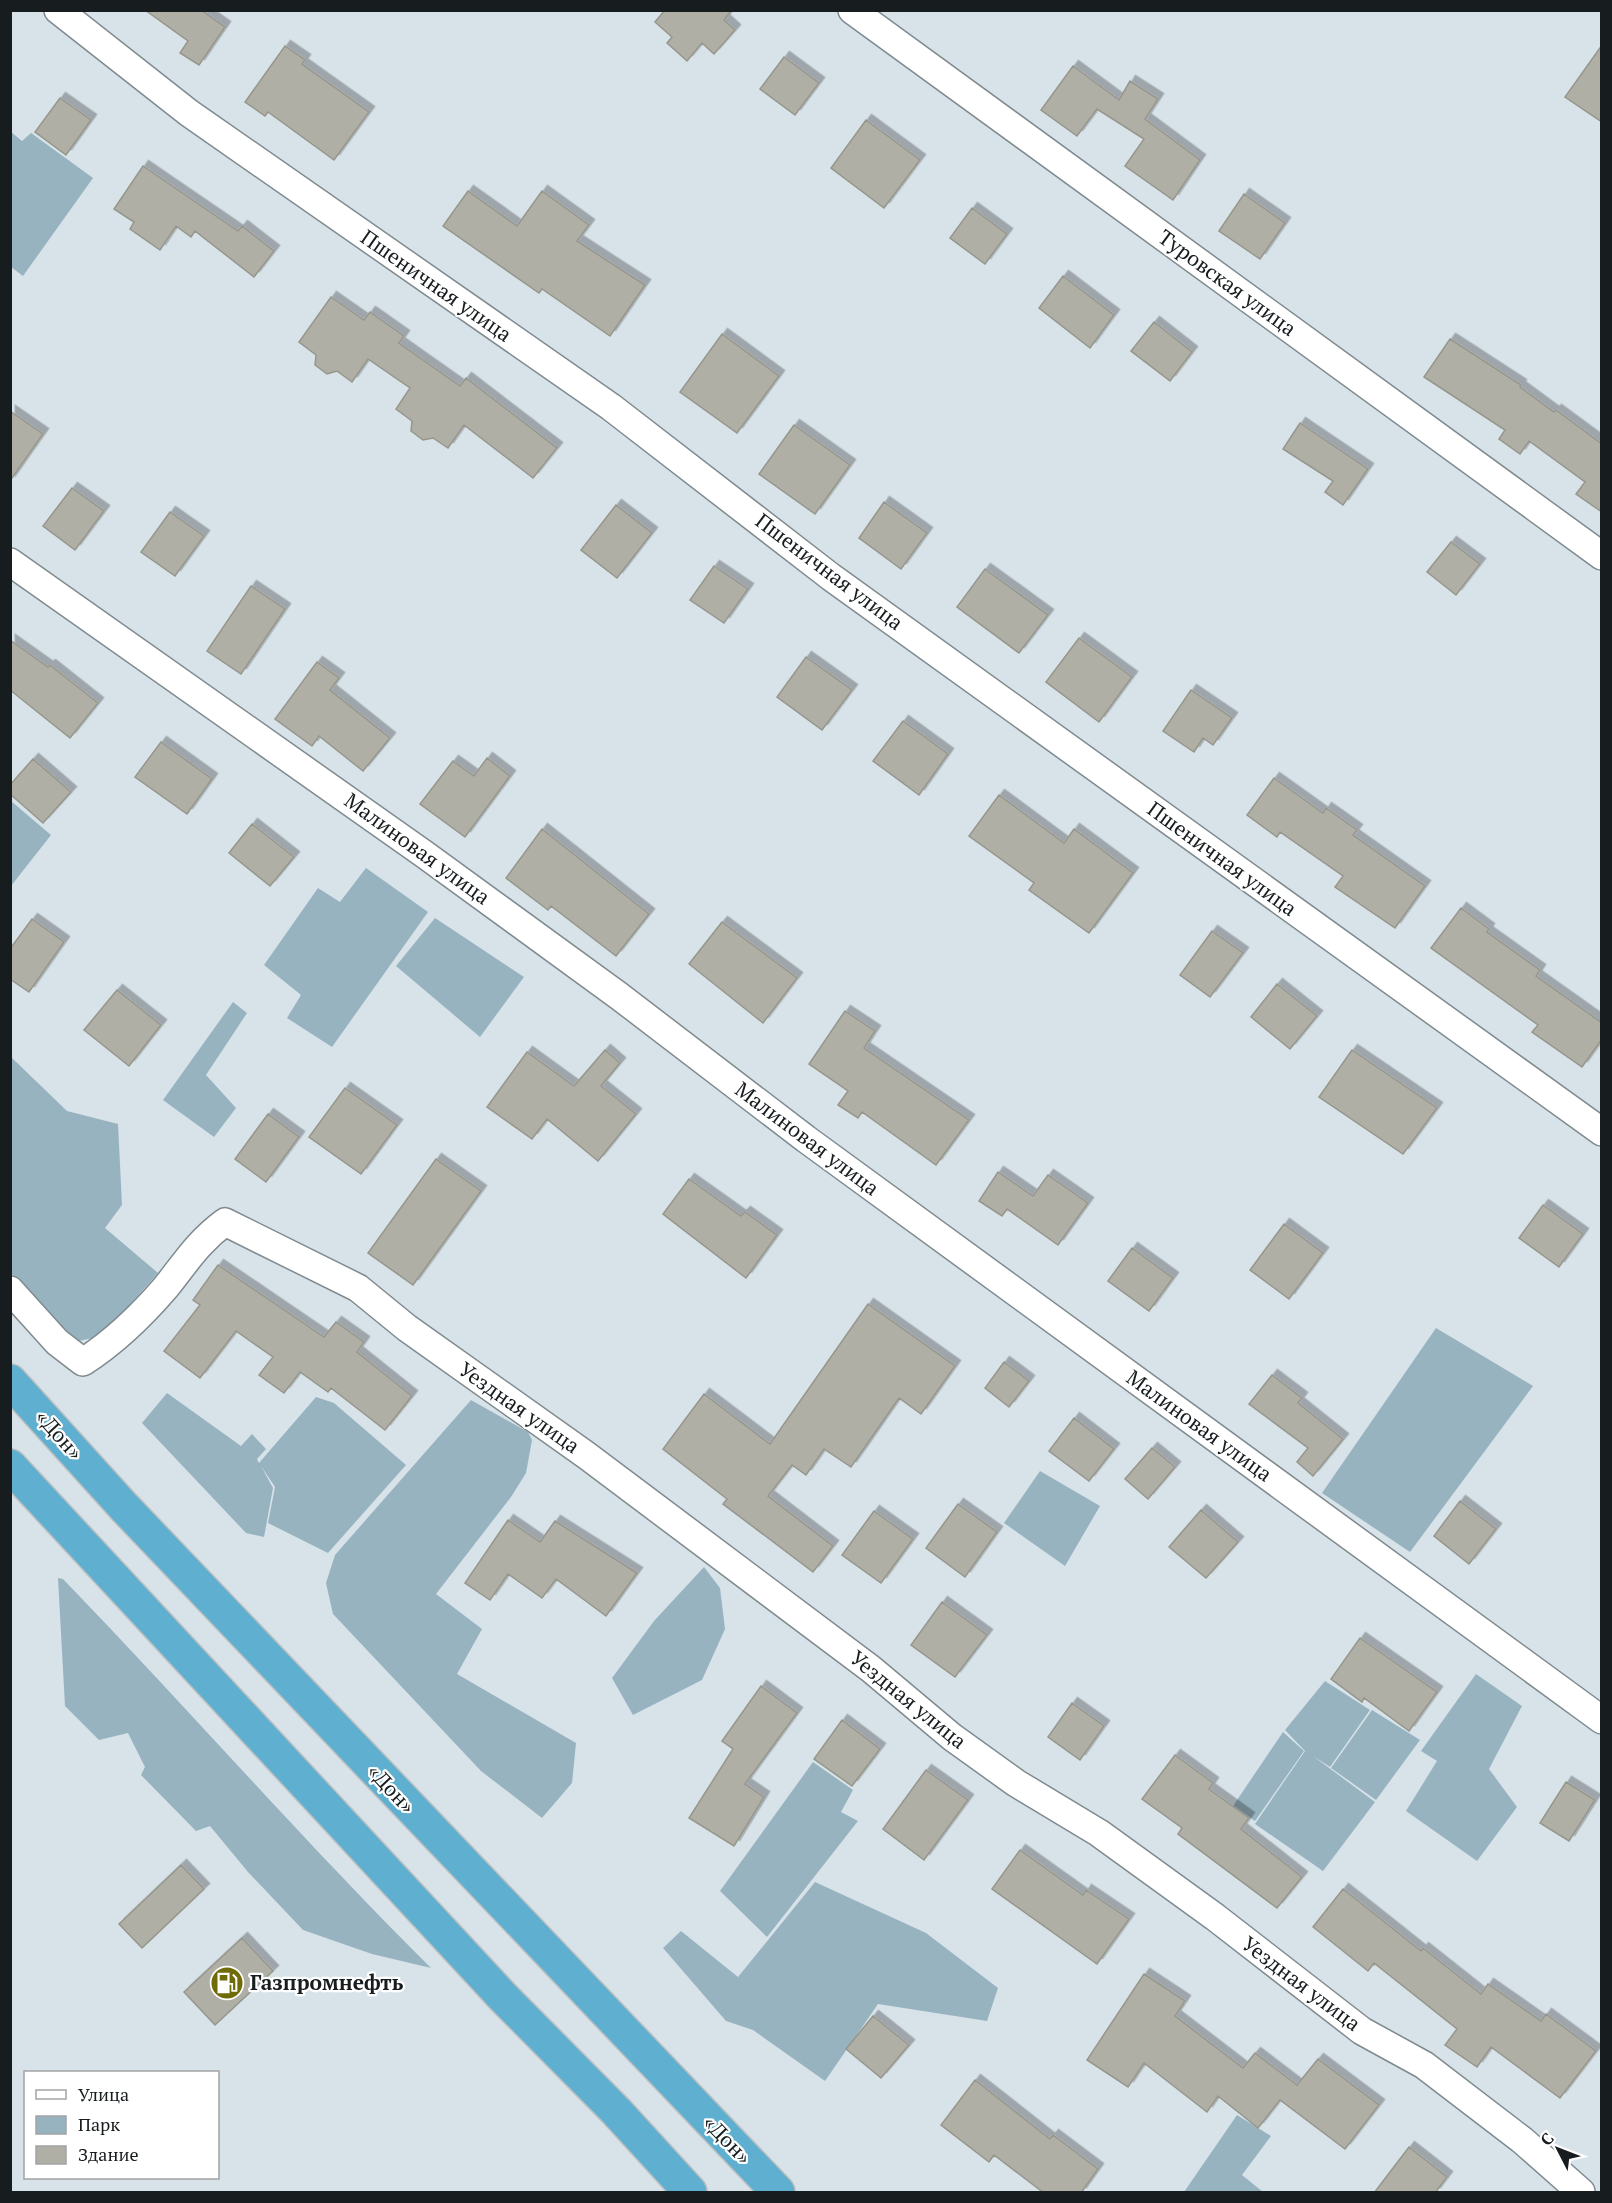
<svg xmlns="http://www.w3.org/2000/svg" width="1612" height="2203" font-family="'PT Serif',serif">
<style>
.green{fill:#98b3c0}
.building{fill:#afafa5;stroke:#96968c;stroke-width:1.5;filter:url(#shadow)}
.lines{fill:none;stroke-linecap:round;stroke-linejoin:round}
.minor-casing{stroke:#7f8a8f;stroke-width:30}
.trunk-casing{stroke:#bebfc0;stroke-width:36}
.minor{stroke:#fff;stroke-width:27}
.trunk{stroke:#5fb0d0;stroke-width:33}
.labels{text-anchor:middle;stroke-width:4.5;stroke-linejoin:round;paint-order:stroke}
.street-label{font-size:21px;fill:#171c1e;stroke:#fff}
.poi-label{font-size:21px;font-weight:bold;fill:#171c1e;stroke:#fff;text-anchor:start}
</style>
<defs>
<filter id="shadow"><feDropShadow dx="5.5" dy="-5.5" stdDeviation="0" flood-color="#0004"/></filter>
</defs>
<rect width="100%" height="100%" fill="#d7e3e9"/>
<!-- green -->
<path class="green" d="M 11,132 L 22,141 L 31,133 L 93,178 L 23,276 L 11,267 Z
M 11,801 L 51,835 L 11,886 Z
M 366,868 L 428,912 L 332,1047 L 287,1018 L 301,995 L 264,965 L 318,888 L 340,902 Z
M 435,918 L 524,977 L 480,1037 L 396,966 Z
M 233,1002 L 247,1013 L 206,1075 L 236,1108 L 214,1137 L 163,1100 Z
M 11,1057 L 67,1111 L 118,1124 L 122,1205 L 105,1228 L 158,1273 L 102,1336 L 79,1341 L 49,1316 L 11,1273 Z
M 1436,1328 L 1533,1386 L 1410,1552 L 1322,1493 Z
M 167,1393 L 241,1446 L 252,1434 L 266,1449 L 257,1459 L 259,1463 L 316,1397 L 334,1403 L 406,1465 L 328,1553 L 268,1523 L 275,1487 L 261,1466 L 273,1488 L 264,1537 L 246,1533 L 142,1423 Z
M 471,1400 L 528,1432 L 532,1440 L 526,1473 L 511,1497 L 436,1594 L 482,1629 L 457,1674 L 576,1743 L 572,1783 L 542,1818 L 481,1771 L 333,1614 L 326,1583 L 335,1555 Z
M 1040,1471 L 1100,1506 L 1065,1566 L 1004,1523 Z
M 704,1567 L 720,1588 L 725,1629 L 702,1680 L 633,1715 L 612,1678 L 654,1621 Z
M 58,1578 L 63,1579 C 187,1707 304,1842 431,1968 L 372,1954 L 303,1930 L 248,1872 L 210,1826 L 196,1831 L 141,1775 L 145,1767 L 128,1733 L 99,1740 L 65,1706 Z
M 1476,1674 L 1522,1706 L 1489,1769 L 1517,1807 L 1477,1861 L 1406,1811 L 1437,1761 L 1421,1751 Z
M 1325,1681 L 1370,1710 L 1330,1767 L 1313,1756 L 1375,1802 L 1323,1871 L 1255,1824 L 1305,1751 L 1285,1730 Z
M 1372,1710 L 1420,1740 L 1376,1800 L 1331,1768 Z
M 1283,1732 L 1304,1751 L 1255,1821 L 1233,1806 Z
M 813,1762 L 853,1790 L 841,1812 L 858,1821 L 767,1937 L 720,1891 Z
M 815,1882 L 926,1933 L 998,1988 L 987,2021 L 878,2004 L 825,2081 L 753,2030 L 726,2021 L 663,1948 L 681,1931 L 738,1977 Z
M 1237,2115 L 1271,2136 L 1242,2175 L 1263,2192 L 1184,2192 Z"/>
<!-- building -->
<path class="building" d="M 145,10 L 201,10 L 225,27 L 199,65 L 180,53 L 188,41 Z
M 665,10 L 732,10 L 724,20 L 735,30 L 714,54 L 702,43 L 687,61 L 667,43 L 672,37 L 655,22 Z
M 1602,45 L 1602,122 L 1565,97 Z
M 285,46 L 305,60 L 302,64 L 369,112 L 334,160 L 268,112 L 265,116 L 245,102 Z
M 784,57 L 819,83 L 795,115 L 760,89 Z
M 1073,66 L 1119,100 L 1130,81 L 1158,99 L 1145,119 L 1200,160 L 1173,200 L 1125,166 L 1144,139 L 1097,109 L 1077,136 L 1041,110 Z
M 60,98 L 91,120 L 66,155 L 35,132 Z
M 866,120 L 920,160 L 884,208 L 831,168 Z
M 143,166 L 238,231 L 242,226 L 274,251 L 254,277 L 195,231 L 191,237 L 176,226 L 160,250 L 130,229 L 134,222 L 114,209 Z
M 468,191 L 517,226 L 542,191 L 589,225 L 577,241 L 645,285 L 610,336 L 542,289 L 539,293 L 443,226 Z
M 1244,194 L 1285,223 L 1260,259 L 1219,231 Z
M 972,208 L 1007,234 L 985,264 L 950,238 Z
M 1063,276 L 1114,315 L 1090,348 L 1039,308 Z
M 331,297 L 364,320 L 370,312 L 404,336 L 399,343 L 460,386 L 466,378 L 557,448 L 533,478 L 464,425 L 448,448 L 433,438 L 423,440 L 411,431 L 412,421 L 396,409 L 410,388 L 368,359 L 352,382 L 337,371 L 327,374 L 315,365 L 316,355 L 299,342 Z
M 1154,322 L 1192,352 L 1170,381 L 1131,351 Z
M 722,334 L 779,376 L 737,433 L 680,392 Z
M 1450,339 L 1521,385 L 1520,387 L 1554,412 L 1556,410 L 1602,444 L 1602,512 L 1576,494 L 1585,482 L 1529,441 L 1520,454 L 1499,439 L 1505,430 L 1424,377 Z
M 10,411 L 43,434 L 10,481 Z
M 1300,423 L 1368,469 L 1343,505 L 1325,492 L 1333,481 L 1283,449 Z
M 794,425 L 850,465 L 815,514 L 759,474 Z
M 72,488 L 104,511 L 75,550 L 43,526 Z
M 884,502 L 927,533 L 901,569 L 859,538 Z
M 616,505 L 652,533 L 617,578 L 581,550 Z
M 170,512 L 204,536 L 175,576 L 141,552 Z
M 1451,542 L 1480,564 L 1456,595 L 1427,572 Z
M 714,566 L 748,589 L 724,623 L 690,600 Z
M 985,569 L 1048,615 L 1019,653 L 957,607 Z
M 251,586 L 285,609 L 241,674 L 207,651 Z
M 1079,638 L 1132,677 L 1099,722 L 1046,682 Z
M 10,640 L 48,667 L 50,665 L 98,703 L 70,738 L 10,690 Z
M 806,657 L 852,690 L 822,730 L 777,697 Z
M 317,662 L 339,678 L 330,690 L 390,738 L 363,771 L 319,736 L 312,746 L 275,719 Z
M 1191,690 L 1232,718 L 1213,745 L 1203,738 L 1194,752 L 1163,731 Z
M 903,721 L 948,754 L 919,795 L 873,761 Z
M 161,742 L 212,779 L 187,814 L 135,777 Z
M 487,758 L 510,776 L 465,837 L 420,804 L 453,761 L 474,776 Z
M 33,759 L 71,792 L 43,823 L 10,794 L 10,785 Z
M 1274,778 L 1323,813 L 1326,808 L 1357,830 L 1353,835 L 1425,886 L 1395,928 L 1335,887 L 1343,876 L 1280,832 L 1277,837 L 1247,815 Z
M 999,795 L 1064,843 L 1074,829 L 1133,873 L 1089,933 L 1029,890 L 1034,883 L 969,836 Z
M 252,824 L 294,857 L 270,886 L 229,853 Z
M 542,829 L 649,914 L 616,956 L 551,906 L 548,910 L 506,878 Z
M 1461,908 L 1489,929 L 1487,932 L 1540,970 L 1536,976 L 1602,1023 L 1602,1039 L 1582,1067 L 1532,1032 L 1538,1025 L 1431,948 Z
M 32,919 L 64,942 L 29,992 L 10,979 L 10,949 Z
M 722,922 L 797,978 L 763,1023 L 689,964 Z
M 1212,931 L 1243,953 L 1210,997 L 1180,975 Z
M 1277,984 L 1317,1016 L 1290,1049 L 1251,1017 Z
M 117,990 L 161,1025 L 129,1066 L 84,1030 Z
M 845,1011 L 875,1031 L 864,1048 L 969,1120 L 936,1165 L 862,1112 L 858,1118 L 838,1105 L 848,1091 L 809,1064 Z
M 605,1050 L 620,1063 L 601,1086 L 636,1114 L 598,1161 L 547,1119 L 532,1139 L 487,1107 L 527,1052 L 574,1086 Z
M 1352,1050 L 1437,1108 L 1403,1154 L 1319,1097 Z
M 345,1088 L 397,1125 L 361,1174 L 309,1137 Z
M 268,1114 L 299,1137 L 266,1182 L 235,1159 Z
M 436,1159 L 481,1191 L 413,1285 L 368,1253 Z
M 998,1172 L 1033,1196 L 1048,1175 L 1088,1203 L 1058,1245 L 1007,1209 L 1002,1216 L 979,1201 Z
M 689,1179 L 741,1216 L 745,1212 L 777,1235 L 746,1278 L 663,1214 Z
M 1543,1205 L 1583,1234 L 1559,1267 L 1519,1238 Z
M 1284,1224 L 1323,1253 L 1289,1299 L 1250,1270 Z
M 1132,1248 L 1173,1278 L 1149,1311 L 1108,1281 Z
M 218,1265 L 324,1337 L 336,1322 L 364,1342 L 357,1352 L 412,1396 L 385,1430 L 331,1388 L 328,1392 L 300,1372 L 284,1393 L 259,1375 L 273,1357 L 236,1331 L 200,1378 L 164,1351 L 200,1305 L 193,1300 Z
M 868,1304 L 955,1366 L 921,1414 L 899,1398 L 851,1467 L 824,1449 L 806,1475 L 792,1465 L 768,1496 L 833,1546 L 813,1572 L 723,1504 L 727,1499 L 663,1449 L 704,1394 L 770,1444 Z
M 1004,1362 L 1029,1381 L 1009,1407 L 985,1388 Z
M 1272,1375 L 1302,1398 L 1298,1403 L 1343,1439 L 1313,1476 L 1297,1462 L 1308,1448 L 1249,1404 Z
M 1074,1418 L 1114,1449 L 1089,1481 L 1049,1451 Z
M 1152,1448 L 1175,1467 L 1148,1499 L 1125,1479 Z
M 1460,1501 L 1496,1529 L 1469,1564 L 1434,1536 Z
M 958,1504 L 997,1532 L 965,1577 L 926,1548 Z
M 1201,1510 L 1238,1542 L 1206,1578 L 1169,1547 Z
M 874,1511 L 913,1539 L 881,1583 L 842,1555 Z
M 508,1520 L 540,1542 L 555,1521 L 637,1573 L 606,1616 L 556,1579 L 542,1598 L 508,1574 L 490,1600 L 465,1583 Z
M 942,1602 L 987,1635 L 955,1677 L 911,1645 Z
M 1360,1638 L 1437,1692 L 1409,1731 L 1364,1698 L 1362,1702 L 1331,1679 Z
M 761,1686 L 797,1713 L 745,1784 L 764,1797 L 734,1846 L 689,1818 L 733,1749 L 722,1741 Z
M 1072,1703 L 1104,1726 L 1080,1760 L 1048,1737 Z
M 842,1720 L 880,1749 L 852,1786 L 814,1759 Z
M 1175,1755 L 1213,1783 L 1209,1789 L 1249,1818 L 1241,1829 L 1302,1877 L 1277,1908 L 1178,1834 L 1182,1828 L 1142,1799 Z
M 926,1770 L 968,1800 L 924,1860 L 883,1829 Z
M 1566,1782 L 1595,1800 L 1569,1841 L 1540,1823 Z
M 1020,1850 L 1083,1895 L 1086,1890 L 1129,1919 L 1097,1964 L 992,1889 Z
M 181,1865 L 204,1889 L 142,1948 L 119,1924 Z
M 1343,1889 L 1421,1951 L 1423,1948 L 1481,1994 L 1488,1984 L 1541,2021 L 1546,2014 L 1596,2051 L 1560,2098 L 1491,2047 L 1477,2067 L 1445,2045 L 1457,2029 L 1374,1963 L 1368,1971 L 1313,1927 Z
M 242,1938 L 273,1971 L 215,2025 L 184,1992 Z
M 1144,1974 L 1185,2001 L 1175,2016 L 1243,2068 L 1255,2053 L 1297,2085 L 1318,2059 L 1379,2105 L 1345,2149 L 1280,2100 L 1258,2128 L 1218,2096 L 1207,2112 L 1144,2063 L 1128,2087 L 1087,2060 Z
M 873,2016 L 909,2045 L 881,2078 L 846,2049 Z
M 975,2080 L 1050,2139 L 1053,2135 L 1098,2169 L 1081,2193 L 1044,2193 L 994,2155 L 989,2162 L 941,2125 Z
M 1409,2147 L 1447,2177 L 1435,2193 L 1374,2193 Z"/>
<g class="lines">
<defs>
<path id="minor" d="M 58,10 L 189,113 L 611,407 L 831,577 L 1602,1132
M 852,10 L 1602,556
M 10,562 L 424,854 L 619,996 L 806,1139 L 1602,1720
M 10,1290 L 57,1342 L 83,1362 C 114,1342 142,1315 166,1287 C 186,1262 198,1242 225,1222 L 358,1288 L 407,1328 L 586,1455 L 871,1669 L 952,1737 L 1016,1783 L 1099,1833 L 1215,1917 L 1362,2031 L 1424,2065 L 1522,2140 L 1581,2192"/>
<path id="trunk" d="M 10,1381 L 124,1507 L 778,2192
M 10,1466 L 503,1997 L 616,2111 L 690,2192"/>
</defs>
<!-- minor casing -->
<use href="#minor" class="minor-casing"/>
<!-- trunk casing -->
<use href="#trunk" class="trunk-casing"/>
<!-- minor -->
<use href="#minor" class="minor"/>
<!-- trunk -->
<use href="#trunk" class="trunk"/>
</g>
<!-- icons -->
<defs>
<symbol id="fuel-disc" viewBox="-11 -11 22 22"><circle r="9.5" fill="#6f6b06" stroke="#fff"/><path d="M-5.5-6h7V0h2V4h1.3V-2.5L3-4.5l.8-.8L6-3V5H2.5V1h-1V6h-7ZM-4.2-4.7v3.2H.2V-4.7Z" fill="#fff"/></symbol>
</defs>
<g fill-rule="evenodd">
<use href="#fuel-disc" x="208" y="1964" width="38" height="38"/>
</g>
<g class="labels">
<!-- street labels -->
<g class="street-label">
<text transform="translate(1227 283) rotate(36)" y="7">Туровская улица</text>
<text transform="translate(436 286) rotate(35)" y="7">Пшеничная улица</text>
<text transform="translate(829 572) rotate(37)" y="7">Пшеничная улица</text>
<text transform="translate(417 849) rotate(36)" y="7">Малиновая улица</text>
<text transform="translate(1222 859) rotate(36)" y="7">Пшеничная улица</text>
<text transform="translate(807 1139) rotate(37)" y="7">Малиновая улица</text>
<text transform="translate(519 1408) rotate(35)" y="7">Уездная улица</text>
<text transform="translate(1199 1426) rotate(36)" y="7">Малиновая улица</text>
<text transform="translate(59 1435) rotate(48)" y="7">«Дон»</text>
<text transform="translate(908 1700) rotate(39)" y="7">Уездная улица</text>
<text transform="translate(391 1789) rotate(47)" y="7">«Дон»</text>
<text transform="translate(1301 1984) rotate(37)" y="7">Уездная улица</text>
<text transform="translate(727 2140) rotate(46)" y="7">«Дон»</text>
</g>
<!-- poi labels -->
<g class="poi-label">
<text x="250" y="1990">Газпромнефть</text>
</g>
</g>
<!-- border -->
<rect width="1612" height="2203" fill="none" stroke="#171c1e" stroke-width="24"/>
<!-- legend -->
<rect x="24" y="2071" width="195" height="108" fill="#ffffff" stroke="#a2a4a5" stroke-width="1.5"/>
<rect x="36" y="2090" width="30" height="9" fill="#ffffff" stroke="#a2a4a5" stroke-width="1.5"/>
<text x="78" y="2101" font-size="18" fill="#171c1e">Улица</text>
<rect x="36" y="2116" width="30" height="18" fill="#98b3c0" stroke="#a2a4a5" stroke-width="1.5"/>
<text x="78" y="2131" font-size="18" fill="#171c1e">Парк</text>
<rect x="36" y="2146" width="30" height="18" fill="#afafa5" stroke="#a2a4a5" stroke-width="1.5"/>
<text x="78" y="2161" font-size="18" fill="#171c1e">Здание</text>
<!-- north arrow -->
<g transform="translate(1558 2149) rotate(312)" stroke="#ffffff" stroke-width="4.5" paint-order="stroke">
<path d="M0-4.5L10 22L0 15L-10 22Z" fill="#171c1e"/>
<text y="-9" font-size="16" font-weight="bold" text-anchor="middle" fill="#171c1e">С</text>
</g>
</svg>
